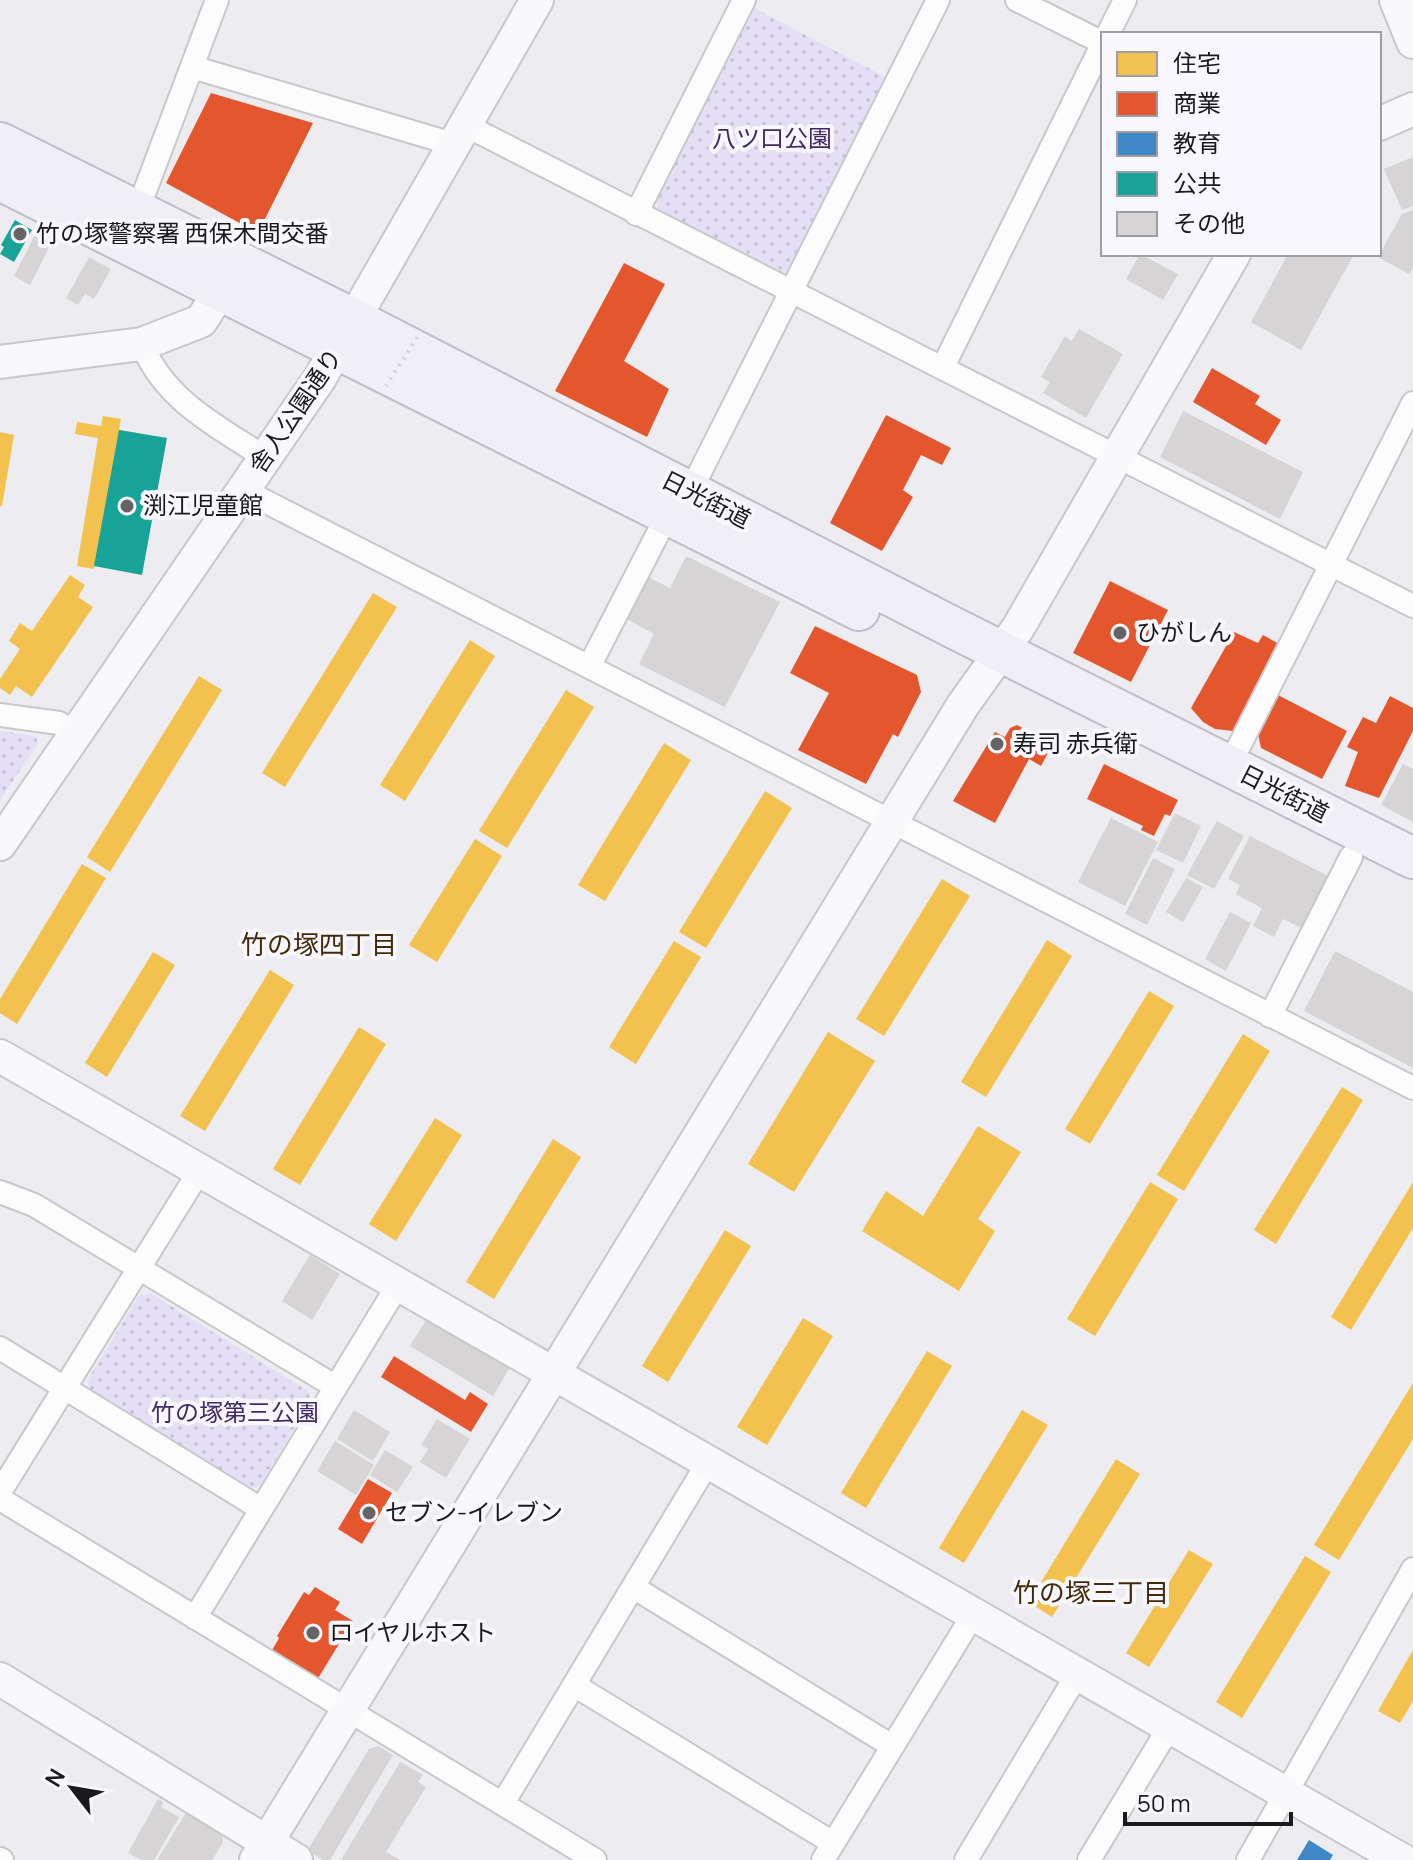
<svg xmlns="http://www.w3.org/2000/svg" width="1413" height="1860" font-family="Manrope,'Noto Sans JP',sans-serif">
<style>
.green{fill:url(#green-dots)}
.homes{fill:#f2c14e}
.shops{fill:#e4572e}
.schools{fill:#3f88c5}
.public{fill:#17a398}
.building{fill:#d6d4d4}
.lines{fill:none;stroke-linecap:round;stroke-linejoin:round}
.street-casing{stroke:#c8c8cb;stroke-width:26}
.secondary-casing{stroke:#c8c8cb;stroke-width:36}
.highway-casing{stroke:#bfbcc6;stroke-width:44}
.street{stroke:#fcfcfd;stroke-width:22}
.secondary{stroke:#f9f8fb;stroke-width:32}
.highway{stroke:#f0eff6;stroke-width:40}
.path-bridge{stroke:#d3d2d4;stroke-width:4;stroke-dasharray:2 6;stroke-linecap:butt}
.poi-dot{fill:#646366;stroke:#f9f7fe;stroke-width:3}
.labels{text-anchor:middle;stroke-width:8;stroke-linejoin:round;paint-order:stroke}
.park-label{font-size:24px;fill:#402a68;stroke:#f9f7fe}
.poi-label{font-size:24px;fill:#1a191c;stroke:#f9f7fe;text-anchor:start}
.street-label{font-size:24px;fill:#1a191c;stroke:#f9f7fe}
.neighbourhood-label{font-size:26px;fill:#432b07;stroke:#f9f7fe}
</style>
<defs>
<pattern id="green-dots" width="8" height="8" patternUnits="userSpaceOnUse" patternTransform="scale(2)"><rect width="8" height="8" fill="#e5dff6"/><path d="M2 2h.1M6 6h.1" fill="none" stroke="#c4bfd2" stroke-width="1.8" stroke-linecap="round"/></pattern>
</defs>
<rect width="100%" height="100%" fill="#edecf0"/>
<!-- green -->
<path class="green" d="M 750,6 L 889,79 L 796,264 L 783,273 L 659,211 L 655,199 Z
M 0,731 L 36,736 L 38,744 L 0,800 Z
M 150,1293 L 308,1391 L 311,1400 L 260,1486 L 248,1489 L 91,1390 L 87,1381 L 139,1296 Z"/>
<!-- homes -->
<path class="homes" d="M 103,416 L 121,419 L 119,430 L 138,433 L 117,562 L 96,559 L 94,569 L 77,566 L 98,438 L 75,434 L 77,422 L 101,426 Z
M 0,432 L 14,435 L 2,506 L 0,506 Z
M 70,575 L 85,585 L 78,597 L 93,607 L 32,697 L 16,686 L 10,695 L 0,688 L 0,679 L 20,649 L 9,641 L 20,623 L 32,631 Z
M 373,593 L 397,607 L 285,787 L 262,773 Z
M 470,640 L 495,656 L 405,801 L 380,785 Z
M 199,676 L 222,690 L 110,872 L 87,857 Z
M 566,690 L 594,707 L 507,848 L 479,831 Z
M 664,743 L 691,760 L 605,901 L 578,885 Z
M 765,791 L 792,808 L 706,948 L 679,932 Z
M 475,839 L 502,856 L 437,962 L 409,945 Z
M 82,864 L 106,878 L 17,1024 L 0,1013 L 0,999 Z
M 942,879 L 970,896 L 884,1036 L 856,1019 Z
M 1047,940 L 1072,956 L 986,1097 L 961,1082 Z
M 674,941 L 701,957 L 636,1064 L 609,1047 Z
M 153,952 L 175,965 L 107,1077 L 85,1063 Z
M 270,970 L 294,985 L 205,1131 L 180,1116 Z
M 1149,991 L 1174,1006 L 1090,1144 L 1065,1129 Z
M 359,1027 L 386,1044 L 300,1185 L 273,1169 Z
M 828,1032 L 875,1061 L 794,1192 L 748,1164 Z
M 1243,1034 L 1270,1051 L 1184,1191 L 1157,1175 Z
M 1342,1087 L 1363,1100 L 1276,1244 L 1254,1230 Z
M 435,1118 L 462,1135 L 396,1241 L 369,1224 Z
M 978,1126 L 1021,1152 L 978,1219 L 995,1231 L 959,1291 L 862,1231 L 886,1191 L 923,1216 Z
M 553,1139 L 581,1157 L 494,1299 L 466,1282 Z
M 1150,1182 L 1178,1199 L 1095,1336 L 1067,1319 Z
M 1413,1182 L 1413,1228 L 1351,1330 L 1331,1317 Z
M 725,1230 L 751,1246 L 668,1382 L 642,1366 Z
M 803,1318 L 833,1336 L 767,1445 L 737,1427 Z
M 927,1351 L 952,1366 L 866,1508 L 841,1493 Z
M 1413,1383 L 1413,1439 L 1339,1560 L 1314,1545 Z
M 1022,1410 L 1048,1425 L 964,1563 L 939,1548 Z
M 1116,1459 L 1140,1474 L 1052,1617 L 1029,1602 Z
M 1189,1550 L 1213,1564 L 1149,1667 L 1126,1653 Z
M 1305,1556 L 1331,1572 L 1242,1718 L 1216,1702 Z
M 1413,1650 L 1413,1701 L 1400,1723 L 1378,1711 Z"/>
<!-- shops -->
<path class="shops" d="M 211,93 L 313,123 L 258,233 L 166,183 Z
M 624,263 L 665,284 L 624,361 L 669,389 L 647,437 L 555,391 Z
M 1212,368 L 1260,396 L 1255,404 L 1281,420 L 1266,445 L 1193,402 Z
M 886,415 L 951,448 L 942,465 L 921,455 L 903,490 L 913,497 L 882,551 L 830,523 Z
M 1110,581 L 1168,610 L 1131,682 L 1073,653 Z
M 815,626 L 917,675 L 921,692 L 898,737 L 893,734 L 866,784 L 798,750 L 829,693 L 790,673 Z
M 1234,632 L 1258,643 L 1263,635 L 1279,644 L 1233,731 L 1215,729 L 1203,722 L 1191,708 Z
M 1278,695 L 1347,731 L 1322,779 L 1261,748 L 1258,734 Z
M 1390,696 L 1413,708 L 1413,731 L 1379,798 L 1345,786 L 1358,752 L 1347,747 L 1363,717 L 1376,723 Z
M 1017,725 L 1053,744 L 1041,766 L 1029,759 L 995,823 L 953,801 L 995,732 L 1005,737 L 1010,728 Z
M 1104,764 L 1178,800 L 1170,816 L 1165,814 L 1154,836 L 1141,830 L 1143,826 L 1087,799 Z
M 394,1356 L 465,1400 L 470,1392 L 488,1404 L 471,1432 L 381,1377 Z
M 368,1479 L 392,1493 L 362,1544 L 338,1529 Z
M 315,1587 L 340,1602 L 335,1610 L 353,1621 L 317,1680 L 271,1652 L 279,1638 L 277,1636 L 304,1592 L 309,1595 Z"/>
<!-- schools -->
<path class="schools" d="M 1309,1840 L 1333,1855 L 1330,1860 L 1297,1860 Z"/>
<!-- public -->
<path class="public" d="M 15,220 L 32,230 L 14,262 L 0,254 L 4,247 L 1,245 Z
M 119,430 L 167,438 L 142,575 L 94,566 Z"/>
<!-- building -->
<path class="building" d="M 1413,157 L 1413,206 L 1402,210 L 1384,169 Z
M 1413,210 L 1413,268 L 1409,274 L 1378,257 L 1402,214 Z
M 37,231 L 53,240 L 30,285 L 14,276 Z
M 1140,254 L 1178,274 L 1163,300 L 1126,279 Z
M 1288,254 L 1354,254 L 1301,350 L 1251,322 Z
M 89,257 L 111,269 L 94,299 L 85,294 L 78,305 L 66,298 Z
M 1079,329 L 1123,354 L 1086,418 L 1043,393 L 1050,382 L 1041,377 L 1065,336 L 1072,341 Z
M 1183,411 L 1303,472 L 1280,519 L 1160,457 Z
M 686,556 L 780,602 L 725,707 L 639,664 L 654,634 L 627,619 L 648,577 L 670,588 Z
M 1403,764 L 1413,769 L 1413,822 L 1381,805 Z
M 1175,813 L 1201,826 L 1183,863 L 1156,850 Z
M 1111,818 L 1158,842 L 1125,906 L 1078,882 Z
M 1217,821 L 1244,836 L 1214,889 L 1187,875 Z
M 1250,836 L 1332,878 L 1305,930 L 1283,919 L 1274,937 L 1253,926 L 1262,908 L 1236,894 L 1240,885 L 1228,879 Z
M 1153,858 L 1175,869 L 1147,925 L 1125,914 Z
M 1186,878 L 1203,887 L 1183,922 L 1166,912 Z
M 1230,912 L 1251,923 L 1226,971 L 1205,959 Z
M 1335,951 L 1413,992 L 1413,1068 L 1304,1011 Z
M 310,1255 L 340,1274 L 312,1320 L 282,1301 Z
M 428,1317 L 510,1367 L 493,1396 L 410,1346 Z
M 354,1410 L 390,1432 L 373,1461 L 337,1439 Z
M 437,1419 L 470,1439 L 446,1478 L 420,1462 L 428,1449 L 421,1445 Z
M 335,1441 L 374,1465 L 356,1495 L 317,1471 Z
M 385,1450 L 413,1467 L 397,1492 L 370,1475 Z
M 378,1746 L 393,1755 L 330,1860 L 323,1860 L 310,1852 L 309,1848 L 369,1749 Z
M 400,1762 L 423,1775 L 418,1782 L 426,1787 L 386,1852 L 400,1860 L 341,1860 Z
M 158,1799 L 163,1802 L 161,1807 L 179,1817 L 154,1860 L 141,1860 L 128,1853 Z
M 186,1813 L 222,1835 L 223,1843 L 212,1860 L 157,1860 Z"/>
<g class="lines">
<defs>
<path id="street" d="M 1017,0 L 1103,43
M 1108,34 L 1125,0
M 192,67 L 453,144
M 465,125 C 780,288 1097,445 1413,606
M 137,212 L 217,0
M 636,214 L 744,0
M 142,344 C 164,400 218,427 266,458
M 943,367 L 1103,43
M 243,490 C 634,688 1022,891 1413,1088
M 690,492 L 938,0
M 590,665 L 668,514
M 0,715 L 59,723 L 75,732
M 1229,766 L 1413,403
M 1270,1016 L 1351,857
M 0,1192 L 34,1205 L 336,1387
M 0,1348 L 261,1509
M 0,1492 L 200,1170
M 0,1499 L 595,1860
M 633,1587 L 892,1746
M 195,1618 L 398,1285
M 574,1685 L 833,1843
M 503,1803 L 707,1464
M 0,1859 L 2,1860
M 823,1860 L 973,1615
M 966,1860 L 1078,1673
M 1089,1860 L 1170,1726
M 1248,1860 L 1413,1569"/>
<path id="secondary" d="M 1396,0 L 1413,42
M 1379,124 L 1413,109
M 0,362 L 142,344 L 201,321 L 221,290
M 0,844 L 320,378 L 537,0
M 0,1056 L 1402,1860
M 0,1679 L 296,1860
M 256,1860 L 963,705 L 1018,628 L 1234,254"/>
<path id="highway" d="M 0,143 L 355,320 L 954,628 L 1413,858
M 0,180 L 859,610"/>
</defs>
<!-- street casing -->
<use href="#street" class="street-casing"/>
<!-- secondary casing -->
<use href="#secondary" class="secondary-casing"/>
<!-- highway casing -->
<use href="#highway" class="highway-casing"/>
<!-- street -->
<use href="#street" class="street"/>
<!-- secondary -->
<use href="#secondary" class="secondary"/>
<!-- highway -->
<use href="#highway" class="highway"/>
<!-- path-bridge -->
<path class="path-bridge" d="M 386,386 L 420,333"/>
</g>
<!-- markers -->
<g class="poi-dot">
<circle cx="20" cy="234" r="8"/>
<circle cx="127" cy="506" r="8"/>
<circle cx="1120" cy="633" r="8"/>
<circle cx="997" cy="744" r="8"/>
<circle cx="369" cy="1513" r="8"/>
<circle cx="313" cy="1633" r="8"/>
</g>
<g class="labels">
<!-- park labels -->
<g class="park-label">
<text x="772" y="147">八ツ口公園</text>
<text x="235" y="1421">竹の塚第三公園</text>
</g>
<!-- poi labels -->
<g class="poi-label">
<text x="36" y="242">竹の塚警察署 西保木間交番</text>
<text x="143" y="514">渕江児童館</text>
<text x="1136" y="641">ひがしん</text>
<text x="1013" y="752">寿司 赤兵衛</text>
<text x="385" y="1521">セブン-イレブン</text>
<text x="329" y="1641">ロイヤルホスト</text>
</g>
<!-- street labels -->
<g class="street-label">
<text transform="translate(296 411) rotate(-56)" y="8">舎人公園通り</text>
<text transform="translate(706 500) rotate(27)" y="8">日光街道</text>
<text transform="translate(1284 794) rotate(27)" y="8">日光街道</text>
</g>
<!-- neighbourhood labels -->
<g class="neighbourhood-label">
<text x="319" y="954">竹の塚四丁目</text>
<text x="1091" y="1602">竹の塚三丁目</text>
</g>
</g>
<!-- legend -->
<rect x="1101" y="32" width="280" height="224" fill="#f9f7fe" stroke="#a09ea4" stroke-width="2"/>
<rect x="1117" y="52" width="40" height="24" fill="#f2c14e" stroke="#a09ea4" stroke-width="2"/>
<text x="1173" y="72" font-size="24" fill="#1a191c">住宅</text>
<rect x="1117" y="92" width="40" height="24" fill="#e4572e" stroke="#a09ea4" stroke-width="2"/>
<text x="1173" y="112" font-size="24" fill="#1a191c">商業</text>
<rect x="1117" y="132" width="40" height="24" fill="#3f88c5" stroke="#a09ea4" stroke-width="2"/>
<text x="1173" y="152" font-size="24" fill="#1a191c">教育</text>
<rect x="1117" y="172" width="40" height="24" fill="#17a398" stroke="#a09ea4" stroke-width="2"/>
<text x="1173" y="192" font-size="24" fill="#1a191c">公共</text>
<rect x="1117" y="212" width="40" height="24" fill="#d6d4d4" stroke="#a09ea4" stroke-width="2"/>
<text x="1173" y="232" font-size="24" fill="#1a191c">その他</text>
<!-- north arrow -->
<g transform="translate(72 1788) rotate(301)" stroke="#f9f7fe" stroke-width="6" paint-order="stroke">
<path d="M0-6L14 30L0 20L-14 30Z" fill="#1a191c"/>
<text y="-12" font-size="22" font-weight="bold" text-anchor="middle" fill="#1a191c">N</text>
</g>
<!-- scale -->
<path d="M1125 1812v12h166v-12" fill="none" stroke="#1a191c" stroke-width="4"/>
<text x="1137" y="1812" font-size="24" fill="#1a191c" stroke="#f9f7fe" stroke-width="6" paint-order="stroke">50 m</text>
</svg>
